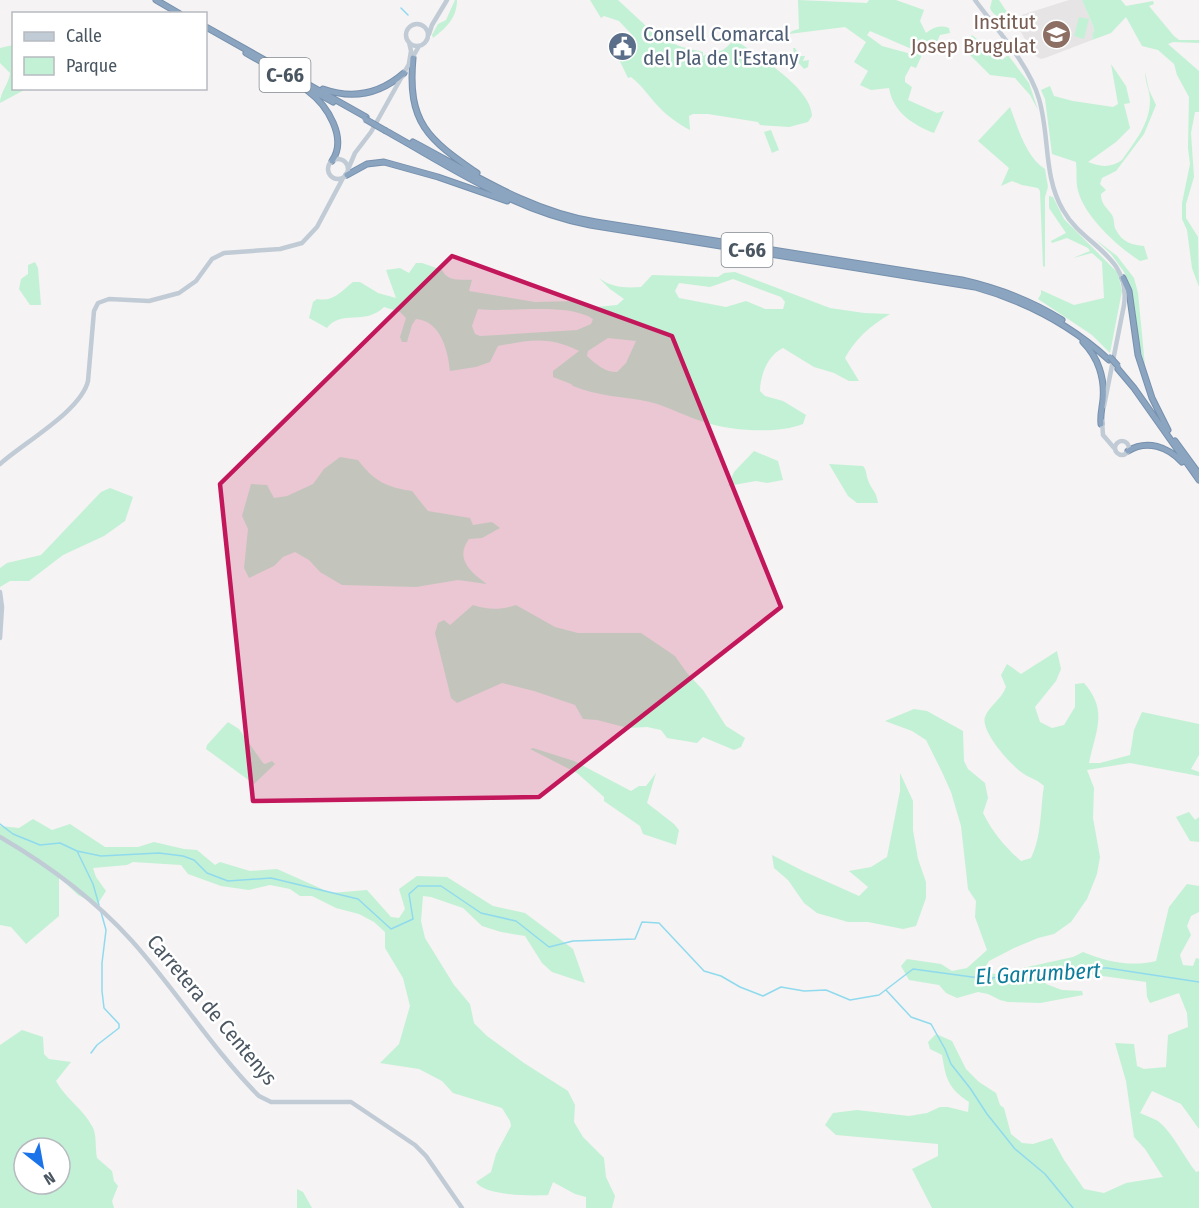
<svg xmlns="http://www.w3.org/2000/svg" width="1199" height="1208" font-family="'Fira Sans Condensed',sans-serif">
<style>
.education{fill:#e6e4e5}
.green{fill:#c3f1d5;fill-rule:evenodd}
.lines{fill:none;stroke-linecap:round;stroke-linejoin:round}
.stream{stroke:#90daee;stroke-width:1.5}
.highway-casing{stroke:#7690ad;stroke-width:7}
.secondary{stroke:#c1cbd6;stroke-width:4.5}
.highway{stroke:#8ba5c1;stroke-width:5}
.highway-bridge-casing{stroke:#7690ad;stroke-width:7;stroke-linecap:butt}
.highway-bridge{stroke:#8ba5c1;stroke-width:5}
.marked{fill:#c2185b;fill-opacity:0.2;stroke:#c2185b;stroke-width:4.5;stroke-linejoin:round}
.labels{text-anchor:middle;stroke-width:5;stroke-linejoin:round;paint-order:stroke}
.shield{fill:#fff;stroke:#808990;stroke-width:1.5}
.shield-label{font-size:20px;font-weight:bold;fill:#4a5661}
.education-label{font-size:21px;fill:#785e54;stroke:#fff;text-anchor:end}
.service-label{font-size:21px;fill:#4e5e75;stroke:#fff;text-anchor:start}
.street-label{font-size:21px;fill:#4a5661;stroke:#fff}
.water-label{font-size:22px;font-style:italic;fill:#0c7c9b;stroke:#fff}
</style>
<rect width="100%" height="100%" fill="#f5f3f3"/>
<!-- education -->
<path class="education" d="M 1069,0 L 1082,0 L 1094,28 L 1092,40 L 1045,58 L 1041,59 L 1034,55 L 1018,27 L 1015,17 Z"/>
<!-- green -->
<path class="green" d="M 455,0 L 457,0 C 457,18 446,28 433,38 L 432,35 L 438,24 L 446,20 Z
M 590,0 L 618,0 L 659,38 L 682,47 L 703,52 L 703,56 C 719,49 721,56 734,39 C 756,55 811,87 812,116 L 808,122 L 789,127 L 760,125 L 758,122 L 708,114 L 693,114 L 689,116 L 690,130 C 679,124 667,116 658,106 C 649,97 642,85 631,77 L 628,78 L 614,49 L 624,55 L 636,39 L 619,21 L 604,16 L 601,18 Z
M 798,0 L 867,3 L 869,0 L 896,0 L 924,10 L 920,21 L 926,33 C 934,27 939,25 949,28 L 950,33 L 940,35 L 935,46 L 926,46 L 916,68 L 911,66 L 905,77 L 905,82 L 912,87 L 908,100 L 937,113 L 944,111 L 934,133 C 913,125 893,112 889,88 L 871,90 L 860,85 L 868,71 L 854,62 L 866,42 L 845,27 L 789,34 L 792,31 L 799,29 ZM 870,31 L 914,50 L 915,55 L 882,46 L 867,35 Z
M 992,0 L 999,0 L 1011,18 C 1001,19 994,17 990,8 Z
M 1082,0 L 1121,0 L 1126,6 L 1153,1 L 1154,4 L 1149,6 L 1174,36 L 1179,40 L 1199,40 L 1199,43 L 1173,42 L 1168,44 L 1199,71 L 1199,112 L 1195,112 L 1191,133 L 1194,177 L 1186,204 L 1186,218 L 1198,237 L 1199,287 L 1192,268 L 1187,230 L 1182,219 L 1182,203 L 1190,164 L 1188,148 L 1189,97 L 1177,75 L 1174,64 L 1158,50 L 1142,46 L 1126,17 L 1111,33 L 1092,40 L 1094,28 Z
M 1079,17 L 1089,19 L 1084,39 L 1074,36 Z
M 972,35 L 1002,60 L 1008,55 L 1029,83 L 1038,110 L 1030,95 L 1015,78 L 990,75 L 964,49 Z
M 13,45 L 14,88 L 26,89 L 0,103 C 0,92 9,84 10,73 L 0,63 L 0,48 Z
M 793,48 L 795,48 L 800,56 L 805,56 L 803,61 L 809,60 L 808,67 L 804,69 L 795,59 Z
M 1111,64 L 1126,86 L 1130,103 L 1124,104 L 1130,128 L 1116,142 L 1088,162 C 1100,167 1111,168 1122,160 C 1135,141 1150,124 1150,100 C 1150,91 1145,82 1145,72 L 1149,90 L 1156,105 L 1144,134 L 1116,171 L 1102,178 L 1100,184 L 1106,190 L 1101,194 C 1101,205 1107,207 1112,215 C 1115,220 1113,225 1116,230 C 1122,242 1132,245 1144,246 L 1148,259 L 1140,261 C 1118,247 1081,214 1077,186 C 1076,178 1077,170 1076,162 L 1052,154 L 1045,99 L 1041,90 L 1050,86 L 1054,96 L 1073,101 L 1113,107 L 1118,104 Z
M 1010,107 C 1018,128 1026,157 1045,169 L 1048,187 L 1045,197 L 1045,267 L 1043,266 L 1040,191 L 1038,188 L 1022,185 L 1012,181 L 1001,186 L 1009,168 L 978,141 Z
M 771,130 L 779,150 L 772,153 L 764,132 Z
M 1049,196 L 1053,197 L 1064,219 L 1118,273 L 1122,291 L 1110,353 L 1092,335 L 1038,299 L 1041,294 L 1041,290 L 1074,305 L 1104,298 L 1102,262 L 1092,253 L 1073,258 L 1090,251 L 1088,248 L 1067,238 L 1052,243 L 1051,241 L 1066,233 L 1049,208 Z
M 1095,239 L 1117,256 L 1134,278 L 1138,293 L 1145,366 L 1139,345 L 1131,288 L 1124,272 L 1111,254 Z
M 35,262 L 38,268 L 41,305 L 30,305 L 19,289 L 21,279 L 28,274 L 28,265 Z
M 416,263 L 422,263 L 442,270 C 448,282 460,279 472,280 L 469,291 L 535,302 L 574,301 L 596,307 L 617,305 L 624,299 L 610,289 L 599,278 C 612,288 626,288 641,287 L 652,275 L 718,277 L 724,273 L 735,272 L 830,308 L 864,313 L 890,314 C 870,326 856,338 845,358 L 859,381 L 849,381 L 834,373 L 814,367 L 783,348 C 768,355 760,375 760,391 L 765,396 L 783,401 L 806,415 L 803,424 C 777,434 733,431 707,423 C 687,417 669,407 650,402 C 623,396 599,397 573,386 L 571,384 L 553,377 L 553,371 L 579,351 C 548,336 531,340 498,346 L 490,362 L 476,367 L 450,371 C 448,351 441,321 416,319 L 412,325 L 407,342 L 402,342 L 400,337 L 406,318 L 400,312 L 384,307 C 365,326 341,309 327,328 L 309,318 L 313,302 L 317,299 C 334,302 340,292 353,282 L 360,282 L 378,293 L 396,298 L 386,270 L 400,268 L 409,273 ZM 733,279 L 781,297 L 785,302 L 783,309 L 765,309 L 746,301 L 726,307 L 679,298 L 675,291 L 679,283 L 710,287 ZM 478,309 C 512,313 566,302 593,319 L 591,324 L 577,330 L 480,336 L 475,334 L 472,326 ZM 608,338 L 636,341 L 626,363 L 617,372 C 604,372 596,364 587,356 L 588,351 Z
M 754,451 L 778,461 L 783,480 L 767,483 L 756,481 L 728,486 L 734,472 Z
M 340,457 L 358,460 C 374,481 386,487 412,491 L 428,511 L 470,518 L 473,525 L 492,522 L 500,528 L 482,538 L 469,539 C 454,559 472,573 487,584 L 458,580 L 416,587 L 342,585 L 320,572 L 309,560 L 295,552 L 283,557 L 274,566 L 249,578 L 244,568 L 248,529 L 242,516 L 251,484 L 267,485 L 274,498 L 287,496 L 313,484 L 324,469 Z
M 829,464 L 863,466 C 867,471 866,475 868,480 C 872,491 876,490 878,503 L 857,503 L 848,496 Z
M 110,488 L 133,497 L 125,521 L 104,536 L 63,555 L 29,581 L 10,581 L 0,587 L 0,568 L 7,563 L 41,555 L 101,492 Z
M 473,605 C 489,610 500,610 516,605 L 555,627 L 578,633 L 641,633 L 675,656 L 687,673 L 703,690 L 726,726 L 745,738 L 741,747 L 734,750 L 703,737 L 697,743 L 667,738 L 661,730 L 647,727 L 628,728 L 597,720 L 583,719 L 575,705 L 534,691 L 502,683 L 457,703 L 451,698 L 435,633 L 438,623 L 444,620 L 450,625 Z
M 1057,651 L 1061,669 L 1056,681 L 1035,707 L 1040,722 L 1052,728 L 1064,725 L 1075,707 L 1075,684 L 1084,683 C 1109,711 1095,732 1089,763 L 1100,763 L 1130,755 L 1134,730 L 1142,712 L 1199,724 L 1199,755 L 1191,769 L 1199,772 L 1199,776 L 1130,763 L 1087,770 L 1094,788 L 1093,818 L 1100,857 L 1097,874 L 1087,899 L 1071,922 L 1054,934 L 1038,938 L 1014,948 L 989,961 L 982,972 L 995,974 L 1073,957 L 1083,952 C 1107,962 1131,967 1156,961 L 1169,907 L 1187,884 L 1199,886 L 1199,912 L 1191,916 L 1187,926 L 1191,935 L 1180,955 L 1183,965 L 1193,966 L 1196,958 L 1199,959 L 1199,1129 L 1181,1104 L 1152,1091 L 1140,1113 C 1146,1116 1153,1118 1158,1121 C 1174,1134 1183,1156 1196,1172 L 1199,1171 L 1199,1208 L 932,1208 L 912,1169 L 938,1156 L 938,1144 L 836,1135 L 825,1125 L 833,1113 L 857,1110 L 909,1116 L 927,1113 L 940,1107 L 948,1107 L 968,1112 L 969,1102 C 948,1088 946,1079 942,1055 L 930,1049 L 928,1042 L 936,1034 L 952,1041 L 966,1069 L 979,1082 L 996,1093 L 1000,1105 L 1004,1108 L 1011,1134 L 1022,1143 L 1033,1144 L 1052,1138 L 1064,1160 L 1084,1189 L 1104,1193 L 1126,1183 L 1163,1177 L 1145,1149 L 1134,1137 L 1126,1081 L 1115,1043 L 1134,1044 L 1137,1066 L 1144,1069 L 1166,1067 L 1168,1035 L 1188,1027 L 1187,1013 L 1179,993 L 1150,1003 L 1147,997 L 1146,982 L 1088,974 L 1044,976 L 1046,984 L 1062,990 L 1082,991 L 1083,995 L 1040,1003 L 1008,1002 L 1000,1000 L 988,994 L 978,992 L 957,998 L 946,993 L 939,985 L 909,980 L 901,966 L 907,959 L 941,964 L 952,971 L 967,968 L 987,950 L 975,917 L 976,901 L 968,889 L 961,826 L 951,792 L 942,772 L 926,740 L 912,731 L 885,721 L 914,709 L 927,711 L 963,731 L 964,761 L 968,769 L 985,783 L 988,798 L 983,813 C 993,833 1005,847 1021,861 L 1031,858 C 1042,836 1040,810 1044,786 C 1038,780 1030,778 1024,774 C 1012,767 980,731 985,717 C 989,706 1001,700 1006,687 L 1001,675 L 1007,664 L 1021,674 Z
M 228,722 L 239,729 L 263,763 L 265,764 L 272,761 L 275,764 L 254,784 L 206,749 L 207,745 Z
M 533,748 L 574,761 L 631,791 L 639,786 L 646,786 L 656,773 L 647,803 L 674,824 L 679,830 L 676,845 L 643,834 L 640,826 L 604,801 L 604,797 L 577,773 L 530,749 Z
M 900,773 L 913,801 L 913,830 L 918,859 L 926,882 L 926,898 L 916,926 L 903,929 L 868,922 L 848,922 L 817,913 L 804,903 L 788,880 L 774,868 L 772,855 L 803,871 L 859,896 L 868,887 L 849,871 L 871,867 L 887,857 L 900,791 Z
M 1189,812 L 1195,820 L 1199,817 L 1199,842 L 1190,841 L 1176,817 Z
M 33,819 L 52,830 L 70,824 L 105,847 L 138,847 L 154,842 L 184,849 L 197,850 L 215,865 L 220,862 L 250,871 L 277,869 L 331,893 L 367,890 L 391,917 L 399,918 L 405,909 L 399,889 L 417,876 L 447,877 L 493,906 L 525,913 L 573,949 L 585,983 L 552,972 L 542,963 L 525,936 L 501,932 L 482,926 L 463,908 L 431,897 L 423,896 L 421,921 L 425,938 L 454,985 L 470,1004 L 474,1023 L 487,1036 L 524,1063 L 568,1091 L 575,1105 L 574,1122 L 583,1137 L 604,1158 L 606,1177 L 615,1196 L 612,1208 L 586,1208 L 586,1197 L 575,1194 L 553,1182 L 548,1195 C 532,1196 485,1196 476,1182 L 491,1172 L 496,1154 L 511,1126 L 510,1121 L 502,1108 L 453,1093 L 442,1081 L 419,1069 L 380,1063 L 399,1044 L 410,1006 L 403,978 L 385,948 L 385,932 L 374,922 L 359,914 L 336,908 L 312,896 L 300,896 L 290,889 L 270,885 L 249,890 L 221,886 L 188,874 L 181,865 L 133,862 L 127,865 L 93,868 L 96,877 L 106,891 L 97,905 L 78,895 L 59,877 L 59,916 L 26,944 L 11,927 L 0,925 L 0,826 L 19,828 Z
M 22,1030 L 43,1037 L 44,1054 L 49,1059 L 71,1062 L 56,1081 C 66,1099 83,1109 92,1126 C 97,1133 95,1149 97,1158 L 112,1171 L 114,1181 L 118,1186 L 112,1201 L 114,1208 L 0,1208 L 0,1045 ZM 24,1148 L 60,1148 L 60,1184 L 24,1184 Z
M 297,1189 L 303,1192 L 312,1208 L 297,1208 Z"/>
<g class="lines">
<!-- stream -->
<path class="stream" d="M 401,8 L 408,15
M 0,824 L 13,834 L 40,845 L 60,843 L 77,851 L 101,856 L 159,853 L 183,856 L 194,860 L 207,873 L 228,881 L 271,878 L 358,899 L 391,929 L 413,919 L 409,894 L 418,886 L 441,886 L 481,913 L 516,921 L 549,947 L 573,941 L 635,939 L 642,922 L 659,923 L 704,971 L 721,976 L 740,987 L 763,996 L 781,987 L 804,991 L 826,990 L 850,1000 L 879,995 L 913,969 L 987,979 L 1047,968 L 1107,968 L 1199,982
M 77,851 L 93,884 L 99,905
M 886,990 L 911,1017 L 931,1024 L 945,1049 L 951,1064 L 970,1088 L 987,1114 L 1015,1149 L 1045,1174 L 1073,1208
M 91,1053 L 97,1045 L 119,1028 L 119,1024 L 104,1008 L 102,991 L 102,963 L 106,930 L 101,912"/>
<defs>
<path id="highway" d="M 156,0 L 180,14
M 206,27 L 366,117
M 246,53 L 333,102
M 413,58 C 407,123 428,139 477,173
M 323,89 C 354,100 380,94 404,73
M 308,91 C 327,105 348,138 332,161
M 386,131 C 451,167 515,211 590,225 L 975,287 C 1025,301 1071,325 1109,360
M 413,142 C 472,173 528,211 596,222 L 962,280 C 997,288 1032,301 1062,320
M 347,175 L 367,164 L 384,162 L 438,177 L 507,201
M 1123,278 L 1129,291 L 1138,355 L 1152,398 L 1168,430
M 1083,342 C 1098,357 1105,378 1103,400 C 1102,408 1100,416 1101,424
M 1118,369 L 1134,388 L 1199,480
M 1175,441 L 1199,474
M 1128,451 C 1147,439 1168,447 1182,462"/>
</defs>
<!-- highway casing -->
<use href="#highway" class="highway-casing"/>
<!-- secondary -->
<path class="secondary" d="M 975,0 C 996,29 1029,64 1039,99 C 1050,136 1043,176 1063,210 C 1083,246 1131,255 1124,305 L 1104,406
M406 35a11 11 0 1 1 22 0a11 11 0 1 1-22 0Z
M 429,34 L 432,25 L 447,0
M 409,63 L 411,51 L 409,42
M328 169a10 10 0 1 1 20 0a10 10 0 1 1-20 0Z
M 349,167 L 355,153 L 371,132 L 419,46
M 1102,421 L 1103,435 L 1115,449
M1115 448a7 7 0 1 1 14 0a7 7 0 1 1-14 0Z
M 0,464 C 23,443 81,411 88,381 L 94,311 L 98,303 L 109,299 L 149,301 L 179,293 L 196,281 L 212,259 L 224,253 L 280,249 L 302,243 L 317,227 L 343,178
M 0,592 L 2,607 L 0,638
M 0,837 C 48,865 94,899 132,941 C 176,990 213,1050 259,1096 L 271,1102 L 351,1102 L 415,1145 L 426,1156 L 462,1208"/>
<!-- highway -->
<use href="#highway" class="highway"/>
<defs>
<path id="highway-bridge" d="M 365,119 L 386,131
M 1110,357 L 1118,366"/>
</defs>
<!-- highway-bridge casing -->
<use href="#highway-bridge" class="highway-bridge-casing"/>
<!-- highway-bridge -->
<use href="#highway-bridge" class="highway-bridge"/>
</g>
<!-- marked area -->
<path class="marked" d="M 452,256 L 672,336 L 781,607 L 539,797 L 253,801 L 220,484 Z"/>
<!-- icons -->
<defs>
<symbol id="school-disc" viewBox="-11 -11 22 22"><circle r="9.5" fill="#8d6e63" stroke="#fff"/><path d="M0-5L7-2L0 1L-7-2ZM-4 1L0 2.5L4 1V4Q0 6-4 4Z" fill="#fff"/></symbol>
<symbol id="civic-disc" viewBox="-11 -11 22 22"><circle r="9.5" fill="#5c6f8a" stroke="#fff"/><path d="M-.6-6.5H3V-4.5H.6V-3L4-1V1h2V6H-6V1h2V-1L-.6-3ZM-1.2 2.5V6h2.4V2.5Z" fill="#fff"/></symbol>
</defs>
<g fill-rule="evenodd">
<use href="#school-disc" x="1040" y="18" width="33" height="33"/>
<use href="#civic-disc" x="606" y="30" width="33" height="33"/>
</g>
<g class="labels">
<!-- shield labels -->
<g class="shield">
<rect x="259.5" y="58" width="51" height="34" rx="4.5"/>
<rect x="721.5" y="233" width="51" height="34" rx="4.5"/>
</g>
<g class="shield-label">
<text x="285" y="82">C-66</text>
<text x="747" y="257">C-66</text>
</g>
<!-- education labels -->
<g class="education-label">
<text x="1036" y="29">Institut<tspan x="1036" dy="24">Josep Brugulat</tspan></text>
</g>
<!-- service labels -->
<g class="service-label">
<text x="643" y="41">Consell Comarcal<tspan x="643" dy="24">del Pla de l'Estany</tspan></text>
</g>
<!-- street labels -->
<g class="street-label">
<text transform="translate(212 1010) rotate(50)" y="7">Carretera de Centenys</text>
</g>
<!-- water labels -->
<g class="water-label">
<text transform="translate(1038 973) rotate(-3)" y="8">El Garrumbert</text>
</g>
</g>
<!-- legend -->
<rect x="12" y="12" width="195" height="78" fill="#ffffff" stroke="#b7bbc0" stroke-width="1.5"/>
<rect x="24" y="32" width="30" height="9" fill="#c1cbd6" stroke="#b7bbc0" stroke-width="1.5"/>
<text x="66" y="42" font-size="18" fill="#4a5661">Calle</text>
<rect x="24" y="57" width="30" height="18" fill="#c3f1d5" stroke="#b7bbc0" stroke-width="1.5"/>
<text x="66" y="72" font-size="18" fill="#4a5661">Parque</text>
<!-- north arrow -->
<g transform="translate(42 1166) rotate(149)"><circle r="28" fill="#ffffff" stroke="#b7bbc0" stroke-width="1.5"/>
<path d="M0-4.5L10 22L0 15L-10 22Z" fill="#1a73e8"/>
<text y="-9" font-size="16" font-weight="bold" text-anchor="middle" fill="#4a5661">N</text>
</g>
</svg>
